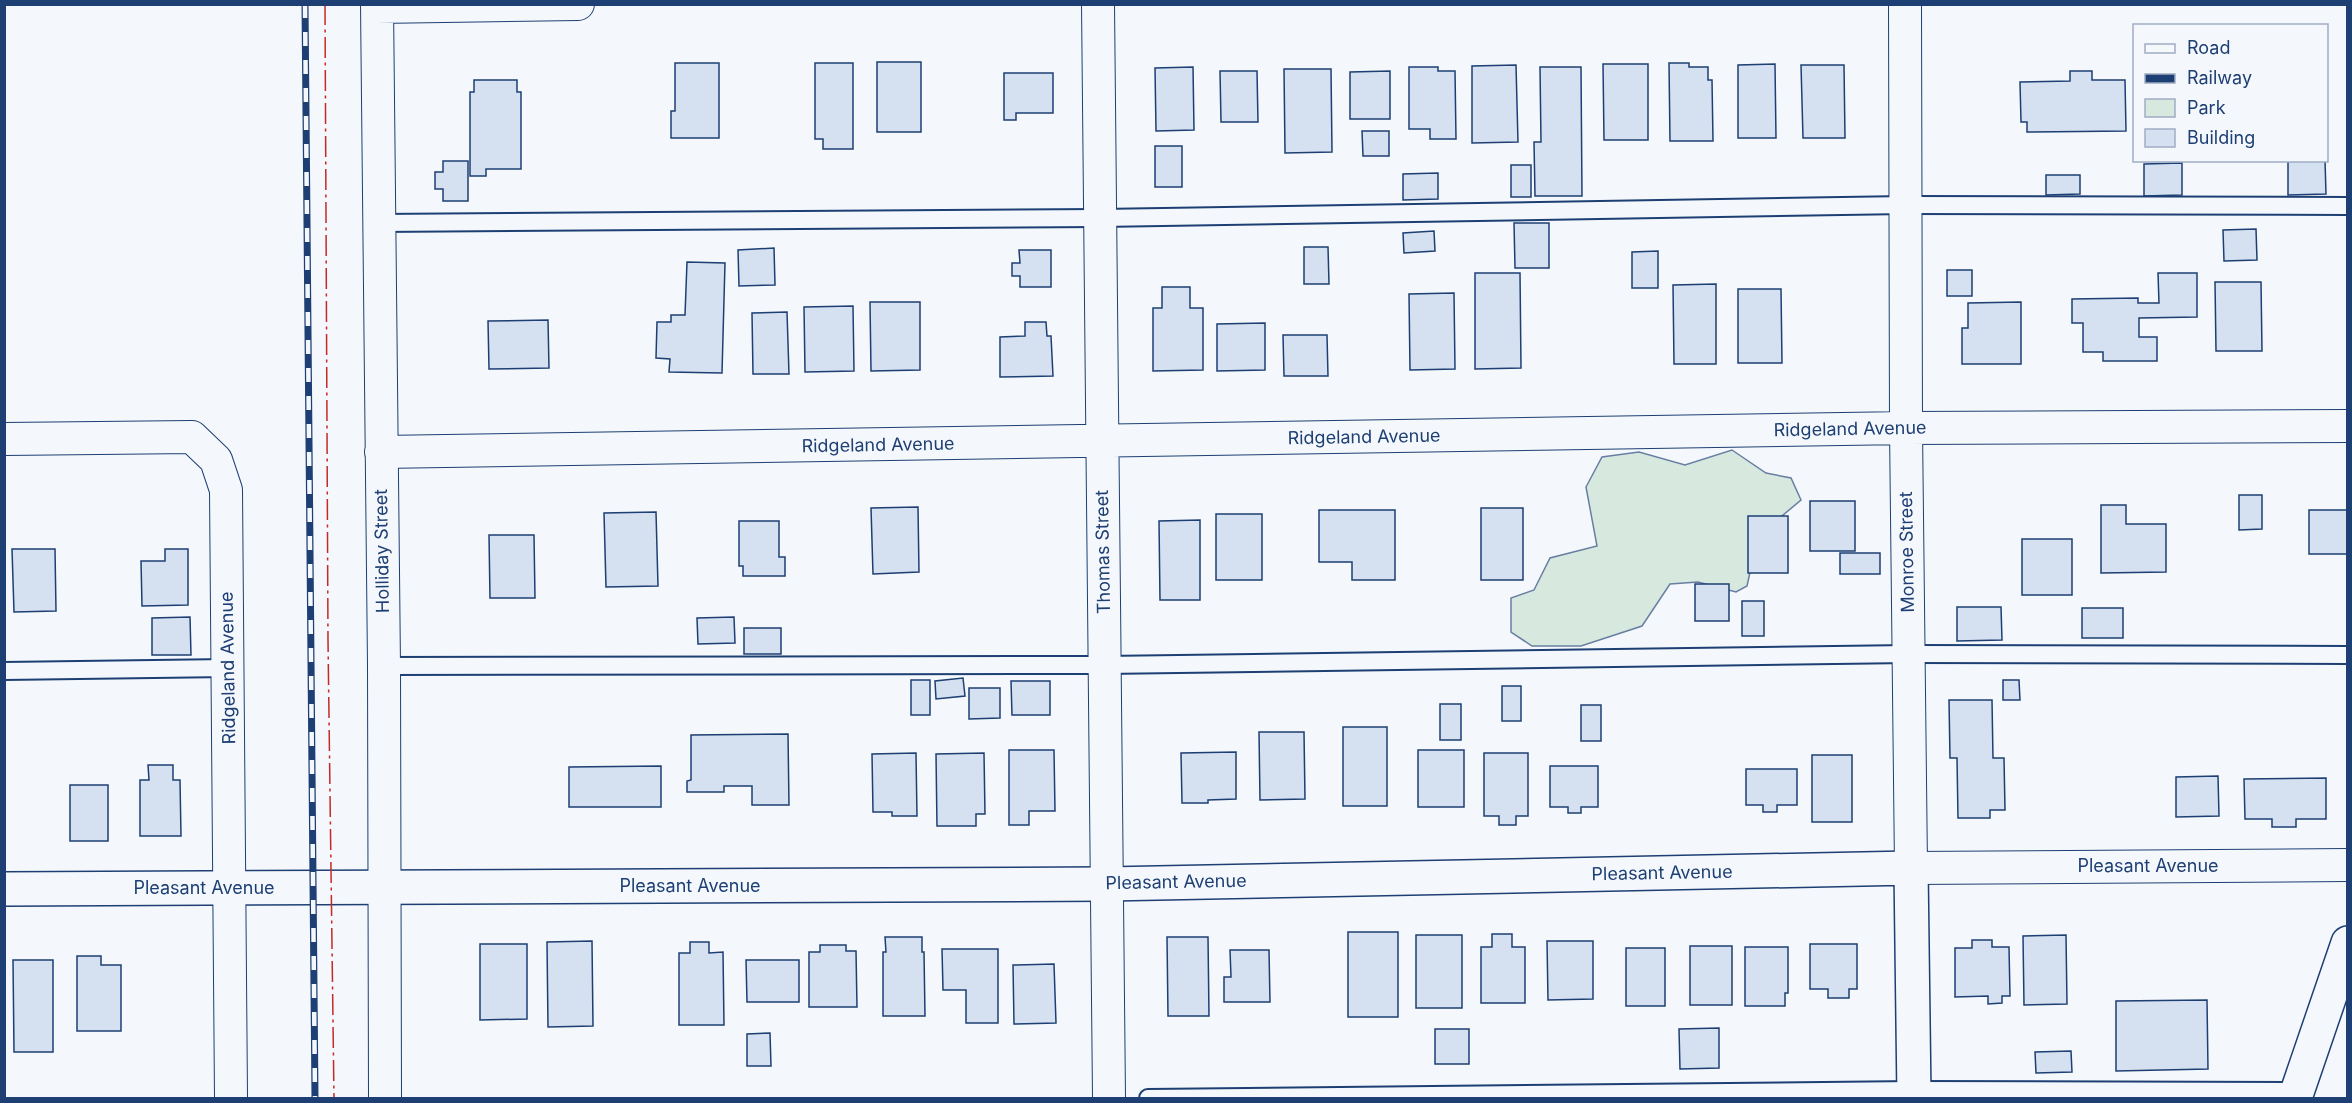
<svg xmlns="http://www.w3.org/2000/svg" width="2352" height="1103" font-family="Inter,sans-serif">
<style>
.green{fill:#d7e8df;stroke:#687fa3;stroke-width:1.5}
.building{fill:#d5e0f0;stroke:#1d3f73;stroke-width:1.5}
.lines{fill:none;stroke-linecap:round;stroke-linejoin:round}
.service-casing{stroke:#1d3f73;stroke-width:20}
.minor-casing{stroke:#1d3f73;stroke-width:34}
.tertiary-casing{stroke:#1d3f73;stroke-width:36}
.primary-casing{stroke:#1d3f73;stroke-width:36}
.service{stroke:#f4f7fb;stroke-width:16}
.minor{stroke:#f4f7fb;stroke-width:32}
.tertiary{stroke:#f4f7fb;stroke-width:33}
.primary{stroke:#f4f7fb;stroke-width:33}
.rail-casing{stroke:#1d3f73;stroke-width:7}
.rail{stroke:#f4f7fb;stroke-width:4.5;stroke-dasharray:14;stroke-linecap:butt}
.power{stroke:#c62828;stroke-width:1.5;stroke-dasharray:21 4.5 3 4.5;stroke-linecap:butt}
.labels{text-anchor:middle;stroke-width:4.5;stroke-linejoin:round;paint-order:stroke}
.street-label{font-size:18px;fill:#1d3f73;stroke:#f4f7fb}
</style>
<rect width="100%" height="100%" fill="#f4f7fb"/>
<!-- green -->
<path class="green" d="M 1732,450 L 1766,473 L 1791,478 L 1801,500 L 1758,536 L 1747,586 L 1736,592 L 1698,582 L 1670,584 L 1642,626 L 1581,646 L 1532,646 L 1511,632 L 1511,598 L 1534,590 L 1550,558 L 1597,546 L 1586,487 L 1602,457 L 1639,452 L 1685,465 Z"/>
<!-- building -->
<path class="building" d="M 877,62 L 921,62 L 921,132 L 877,132 Z
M 675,63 L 719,63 L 719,138 L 671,138 L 671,111 L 675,111 Z
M 815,63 L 853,63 L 853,149 L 823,149 L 823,139 L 815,139 Z
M 1669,63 L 1689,63 L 1689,67 L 1708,67 L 1708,80 L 1712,80 L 1713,141 L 1670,141 Z
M 1603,64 L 1648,64 L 1648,140 L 1604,140 Z
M 1775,64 L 1776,138 L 1738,138 L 1738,65 Z
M 1516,65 L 1518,142 L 1472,143 L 1472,66 Z
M 1801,65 L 1844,65 L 1845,138 L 1803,138 Z
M 1193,67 L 1194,130 L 1156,131 L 1155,68 Z
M 1409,67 L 1438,67 L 1438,71 L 1455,71 L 1456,139 L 1430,139 L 1430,129 L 1409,129 Z
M 1540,67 L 1581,67 L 1582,196 L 1535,196 L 1534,142 L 1541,142 Z
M 1284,69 L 1331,69 L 1332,152 L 1285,153 Z
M 1220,71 L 1257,71 L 1258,122 L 1221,122 Z
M 1390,71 L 1390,119 L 1350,119 L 1350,72 Z
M 2070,71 L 2092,71 L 2092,80 L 2125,80 L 2126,131 L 2027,132 L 2027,122 L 2021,122 L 2020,82 L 2070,81 Z
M 1004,73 L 1053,73 L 1053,113 L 1016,113 L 1016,120 L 1004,120 Z
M 474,80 L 517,80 L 517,92 L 521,92 L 521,169 L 486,169 L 486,176 L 470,176 L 470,92 L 474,92 Z
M 1362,131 L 1389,131 L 1389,156 L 1363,156 Z
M 1155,146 L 1182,146 L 1182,187 L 1155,187 Z
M 2288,160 L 2325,160 L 2326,194 L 2288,195 Z
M 443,161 L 468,161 L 468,201 L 443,201 L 443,189 L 435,189 L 435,172 L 443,172 Z
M 2182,163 L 2182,195 L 2144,196 L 2144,164 Z
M 1511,165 L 1531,165 L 1531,197 L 1511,197 Z
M 1438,173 L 1438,199 L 1403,200 L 1403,174 Z
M 2046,175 L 2080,175 L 2080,194 L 2046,195 Z
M 1514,223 L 1549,223 L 1549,268 L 1515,268 Z
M 2256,229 L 2257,260 L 2224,261 L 2223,230 Z
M 1434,231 L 1435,251 L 1404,253 L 1403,233 Z
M 1304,247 L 1328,247 L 1329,284 L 1304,284 Z
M 774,248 L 775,285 L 739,286 L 738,250 Z
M 1019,250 L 1051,250 L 1051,287 L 1020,287 L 1020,276 L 1012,276 L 1012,263 L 1020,263 Z
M 1658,251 L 1658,288 L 1632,288 L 1632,252 Z
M 687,262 L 725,263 L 722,373 L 669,372 L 670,359 L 656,358 L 657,322 L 671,322 L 671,315 L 685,315 Z
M 1947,270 L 1972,270 L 1972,296 L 1947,296 Z
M 1475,273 L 1520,273 L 1521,368 L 1475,369 Z
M 2158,273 L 2197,273 L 2197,317 L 2139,318 L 2139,337 L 2157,337 L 2157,361 L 2103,361 L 2103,352 L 2083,352 L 2083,323 L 2072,323 L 2072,299 L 2138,298 L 2138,303 L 2159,303 Z
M 2215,282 L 2261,282 L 2262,351 L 2216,351 Z
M 1716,284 L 1716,364 L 1674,364 L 1673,285 Z
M 1162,287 L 1190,287 L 1190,308 L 1203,308 L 1203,370 L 1153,371 L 1153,308 L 1162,308 Z
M 1738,289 L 1781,289 L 1782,363 L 1738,363 Z
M 1454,293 L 1455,369 L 1410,370 L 1409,294 Z
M 870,302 L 920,302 L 920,370 L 871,371 Z
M 2021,302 L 2021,364 L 1962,364 L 1962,328 L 1968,328 L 1968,303 Z
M 853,306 L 854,371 L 805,372 L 804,307 Z
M 787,312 L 789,374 L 753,374 L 752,313 Z
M 548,320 L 549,368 L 489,369 L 488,321 Z
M 1025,322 L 1046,322 L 1047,336 L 1051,336 L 1053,376 L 1000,377 L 1000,337 L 1025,336 Z
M 1265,323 L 1265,370 L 1217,371 L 1217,324 Z
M 1283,335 L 1327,335 L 1328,376 L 1284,376 Z
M 2239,495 L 2262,495 L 2262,529 L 2239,530 Z
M 1810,501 L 1855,501 L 1855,551 L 1810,551 Z
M 2101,505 L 2126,505 L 2126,524 L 2166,524 L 2166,572 L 2101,573 Z
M 918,507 L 919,572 L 873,574 L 871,508 Z
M 1481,508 L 1523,508 L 1523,580 L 1481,580 Z
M 1319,510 L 1395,510 L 1395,580 L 1352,580 L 1352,562 L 1319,562 Z
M 2309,510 L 2348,510 L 2348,554 L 2309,554 Z
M 656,512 L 658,586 L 606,587 L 604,513 Z
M 1216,514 L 1262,514 L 1262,580 L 1216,580 Z
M 1748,516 L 1788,516 L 1788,573 L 1748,573 Z
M 1200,520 L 1200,600 L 1160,600 L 1159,521 Z
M 739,521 L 779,521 L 779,557 L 785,557 L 785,576 L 743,576 L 743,566 L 739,566 Z
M 489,535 L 534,535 L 535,598 L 490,598 Z
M 2022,539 L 2072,539 L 2072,595 L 2022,595 Z
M 12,549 L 55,549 L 56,611 L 14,612 Z
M 165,549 L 188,549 L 188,605 L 142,606 L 141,561 L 165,561 Z
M 1840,553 L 1880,553 L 1880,574 L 1840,574 Z
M 1695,584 L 1729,584 L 1729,621 L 1695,621 Z
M 1742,601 L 1764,601 L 1764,636 L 1742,636 Z
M 1957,607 L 2001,607 L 2002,640 L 1957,641 Z
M 2082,608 L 2123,608 L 2123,638 L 2082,638 Z
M 190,617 L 191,655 L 152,655 L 152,618 Z
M 734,617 L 735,643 L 698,644 L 697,618 Z
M 744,628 L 781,628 L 781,654 L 744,654 Z
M 963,678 L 965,696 L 936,699 L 935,681 Z
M 911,680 L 930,680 L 930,715 L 911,715 Z
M 2003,680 L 2019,680 L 2020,700 L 2003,700 Z
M 1011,681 L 1050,681 L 1050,715 L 1012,715 Z
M 1502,686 L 1521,686 L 1521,721 L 1502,721 Z
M 969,688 L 1000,688 L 1000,718 L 969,719 Z
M 1949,700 L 1992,700 L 1993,758 L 2004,758 L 2005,810 L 1990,810 L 1990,818 L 1958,818 L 1957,758 L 1950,758 Z
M 1440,704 L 1461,704 L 1461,740 L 1440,740 Z
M 1581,705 L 1601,705 L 1601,741 L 1581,741 Z
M 1343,727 L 1387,727 L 1387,806 L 1343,806 Z
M 1259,732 L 1304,732 L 1305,799 L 1260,800 Z
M 788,734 L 789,805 L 752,805 L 752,786 L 724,786 L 724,792 L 687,792 L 687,781 L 691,780 L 691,735 Z
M 1009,750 L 1054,750 L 1055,811 L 1029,811 L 1029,825 L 1009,825 Z
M 1418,750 L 1464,750 L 1464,807 L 1418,807 Z
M 1236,752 L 1236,799 L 1208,800 L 1208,803 L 1182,803 L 1181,753 Z
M 916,753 L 917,816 L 892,816 L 892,812 L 873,812 L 872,754 Z
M 984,753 L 985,814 L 976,814 L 976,826 L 937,826 L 936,754 Z
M 1484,753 L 1528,753 L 1528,816 L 1516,816 L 1516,825 L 1499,825 L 1499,816 L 1484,816 Z
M 1812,755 L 1852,755 L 1852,822 L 1812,822 Z
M 148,765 L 173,765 L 173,780 L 180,780 L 181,836 L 140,836 L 140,780 L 149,780 Z
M 661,766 L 661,807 L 569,807 L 569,767 Z
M 1550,766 L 1598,766 L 1598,807 L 1581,807 L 1581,813 L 1568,813 L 1568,807 L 1550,807 Z
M 1746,769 L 1797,769 L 1797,805 L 1777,805 L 1777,812 L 1763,812 L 1763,805 L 1746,805 Z
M 2218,776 L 2219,816 L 2176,817 L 2176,777 Z
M 2326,778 L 2326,819 L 2296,819 L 2296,827 L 2272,827 L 2272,819 L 2245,819 L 2244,779 Z
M 70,785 L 108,785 L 108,841 L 70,841 Z
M 1348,932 L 1398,932 L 1398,1017 L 1348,1017 Z
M 1492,934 L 1512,934 L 1512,947 L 1525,947 L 1525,1003 L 1481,1003 L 1481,947 L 1492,947 Z
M 1416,935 L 1462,935 L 1462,1008 L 1416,1008 Z
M 2066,935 L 2067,1004 L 2024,1005 L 2023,936 Z
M 885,937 L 922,937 L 922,952 L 924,952 L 925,1016 L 883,1016 L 883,952 L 886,952 Z
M 1167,937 L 1208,937 L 1209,1016 L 1168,1016 Z
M 1972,940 L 1992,940 L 1992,947 L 2009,947 L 2010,996 L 2002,996 L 2002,1003 L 1988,1004 L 1988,996 L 1955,997 L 1955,948 L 1972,948 Z
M 592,941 L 593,1026 L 548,1027 L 547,942 Z
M 1547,941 L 1593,941 L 1593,999 L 1548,1000 Z
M 690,942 L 709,942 L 709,953 L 723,952 L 724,1025 L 679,1025 L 679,953 L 690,953 Z
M 480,944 L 527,944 L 527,1019 L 480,1020 Z
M 1810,944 L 1857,944 L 1857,989 L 1849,989 L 1849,998 L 1828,998 L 1828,989 L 1810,989 Z
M 820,945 L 846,945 L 846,951 L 856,951 L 857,1007 L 809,1007 L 809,952 L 820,952 Z
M 1690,946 L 1732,946 L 1732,1005 L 1690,1005 Z
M 1745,947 L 1788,947 L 1788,993 L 1785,993 L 1785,1006 L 1745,1006 Z
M 1626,948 L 1665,948 L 1665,1006 L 1626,1006 Z
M 942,949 L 998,949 L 998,1023 L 966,1023 L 966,990 L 943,990 Z
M 1230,950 L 1269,950 L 1270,1002 L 1224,1002 L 1224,977 L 1231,977 Z
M 77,956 L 101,956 L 101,965 L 121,965 L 121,1031 L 77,1031 Z
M 13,960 L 53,960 L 53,1052 L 14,1052 Z
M 746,960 L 799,960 L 799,1002 L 747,1002 Z
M 1054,964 L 1056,1023 L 1014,1024 L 1013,965 Z
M 2207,1000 L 2208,1069 L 2116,1071 L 2116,1001 Z
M 1719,1028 L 1719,1068 L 1680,1069 L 1679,1029 Z
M 1435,1029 L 1469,1029 L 1469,1064 L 1435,1064 Z
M 770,1033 L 771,1066 L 747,1066 L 747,1034 Z
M 2071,1051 L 2072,1072 L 2036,1073 L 2035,1052 Z"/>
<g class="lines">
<defs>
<path id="service" d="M 378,223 L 1100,218 L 1906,205 L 2348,206
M 384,666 L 1104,665 L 1909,654 L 2348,655
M 4,671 L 228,668
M 1148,1098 L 1914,1090 L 2297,1091"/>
<path id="minor" d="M 377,4 L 384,666 L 385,1098
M 1098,4 L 1109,1098
M 1905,4 L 1906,428 L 1911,868 L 2348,865
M 377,7 L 578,4
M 4,439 L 192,437 L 216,460 L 226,490 L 231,1098
M 381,452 L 1906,428 L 2348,426"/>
<path id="tertiary" d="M 4,889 L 1107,884 L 1911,868 L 1914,1098"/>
<path id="primary" d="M 2295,1098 L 2348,943"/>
</defs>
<!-- service casing -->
<use href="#service" class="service-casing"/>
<!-- minor casing -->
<use href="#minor" class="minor-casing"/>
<!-- tertiary casing -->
<use href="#tertiary" class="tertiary-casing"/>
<!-- primary casing -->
<use href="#primary" class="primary-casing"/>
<!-- service -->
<use href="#service" class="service"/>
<!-- minor -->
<use href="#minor" class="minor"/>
<!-- tertiary -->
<use href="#tertiary" class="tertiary"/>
<!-- primary -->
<use href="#primary" class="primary"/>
<defs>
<path id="rail" d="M 305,4 L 315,1098"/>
</defs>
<!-- rail casing -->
<use href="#rail" class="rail-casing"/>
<!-- rail -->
<use href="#rail" class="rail"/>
<!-- power -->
<path class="power" d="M 325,4 L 328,640 L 334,1098"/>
</g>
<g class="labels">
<!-- street labels -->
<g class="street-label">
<text transform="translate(1850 429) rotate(-1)" y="6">Ridgeland Avenue</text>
<text transform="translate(1364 437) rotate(-1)" y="6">Ridgeland Avenue</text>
<text transform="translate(878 445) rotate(-1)" y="6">Ridgeland Avenue</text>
<text transform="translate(382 551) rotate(-91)" y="6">Holliday Street</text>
<text transform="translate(1103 552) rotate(-91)" y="6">Thomas Street</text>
<text transform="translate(1907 552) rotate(-91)" y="6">Monroe Street</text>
<text transform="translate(228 668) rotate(-91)" y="6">Ridgeland Avenue</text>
<text x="2148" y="872">Pleasant Avenue</text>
<text transform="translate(1662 873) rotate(-1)" y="6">Pleasant Avenue</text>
<text transform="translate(1176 882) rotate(-1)" y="6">Pleasant Avenue</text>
<text x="690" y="892">Pleasant Avenue</text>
<text x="204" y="894">Pleasant Avenue</text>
</g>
</g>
<!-- border -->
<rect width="2352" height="1103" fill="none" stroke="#1d3f73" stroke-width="12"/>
<!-- legend -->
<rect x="2133" y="24" width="195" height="138" fill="#f4f7fb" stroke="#9eadc5" stroke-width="1.5"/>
<rect x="2145" y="44" width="30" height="9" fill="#f4f7fb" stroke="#9eadc5" stroke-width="1.5"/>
<text x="2187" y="54" font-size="18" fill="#1d3f73">Road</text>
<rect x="2145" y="74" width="30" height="9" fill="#1d3f73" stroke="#9eadc5" stroke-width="1.5"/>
<text x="2187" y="84" font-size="18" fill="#1d3f73">Railway</text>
<rect x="2145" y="99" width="30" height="18" fill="#d7e8df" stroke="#9eadc5" stroke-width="1.5"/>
<text x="2187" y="114" font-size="18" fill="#1d3f73">Park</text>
<rect x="2145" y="129" width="30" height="18" fill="#d5e0f0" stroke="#9eadc5" stroke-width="1.5"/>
<text x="2187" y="144" font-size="18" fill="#1d3f73">Building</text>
</svg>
